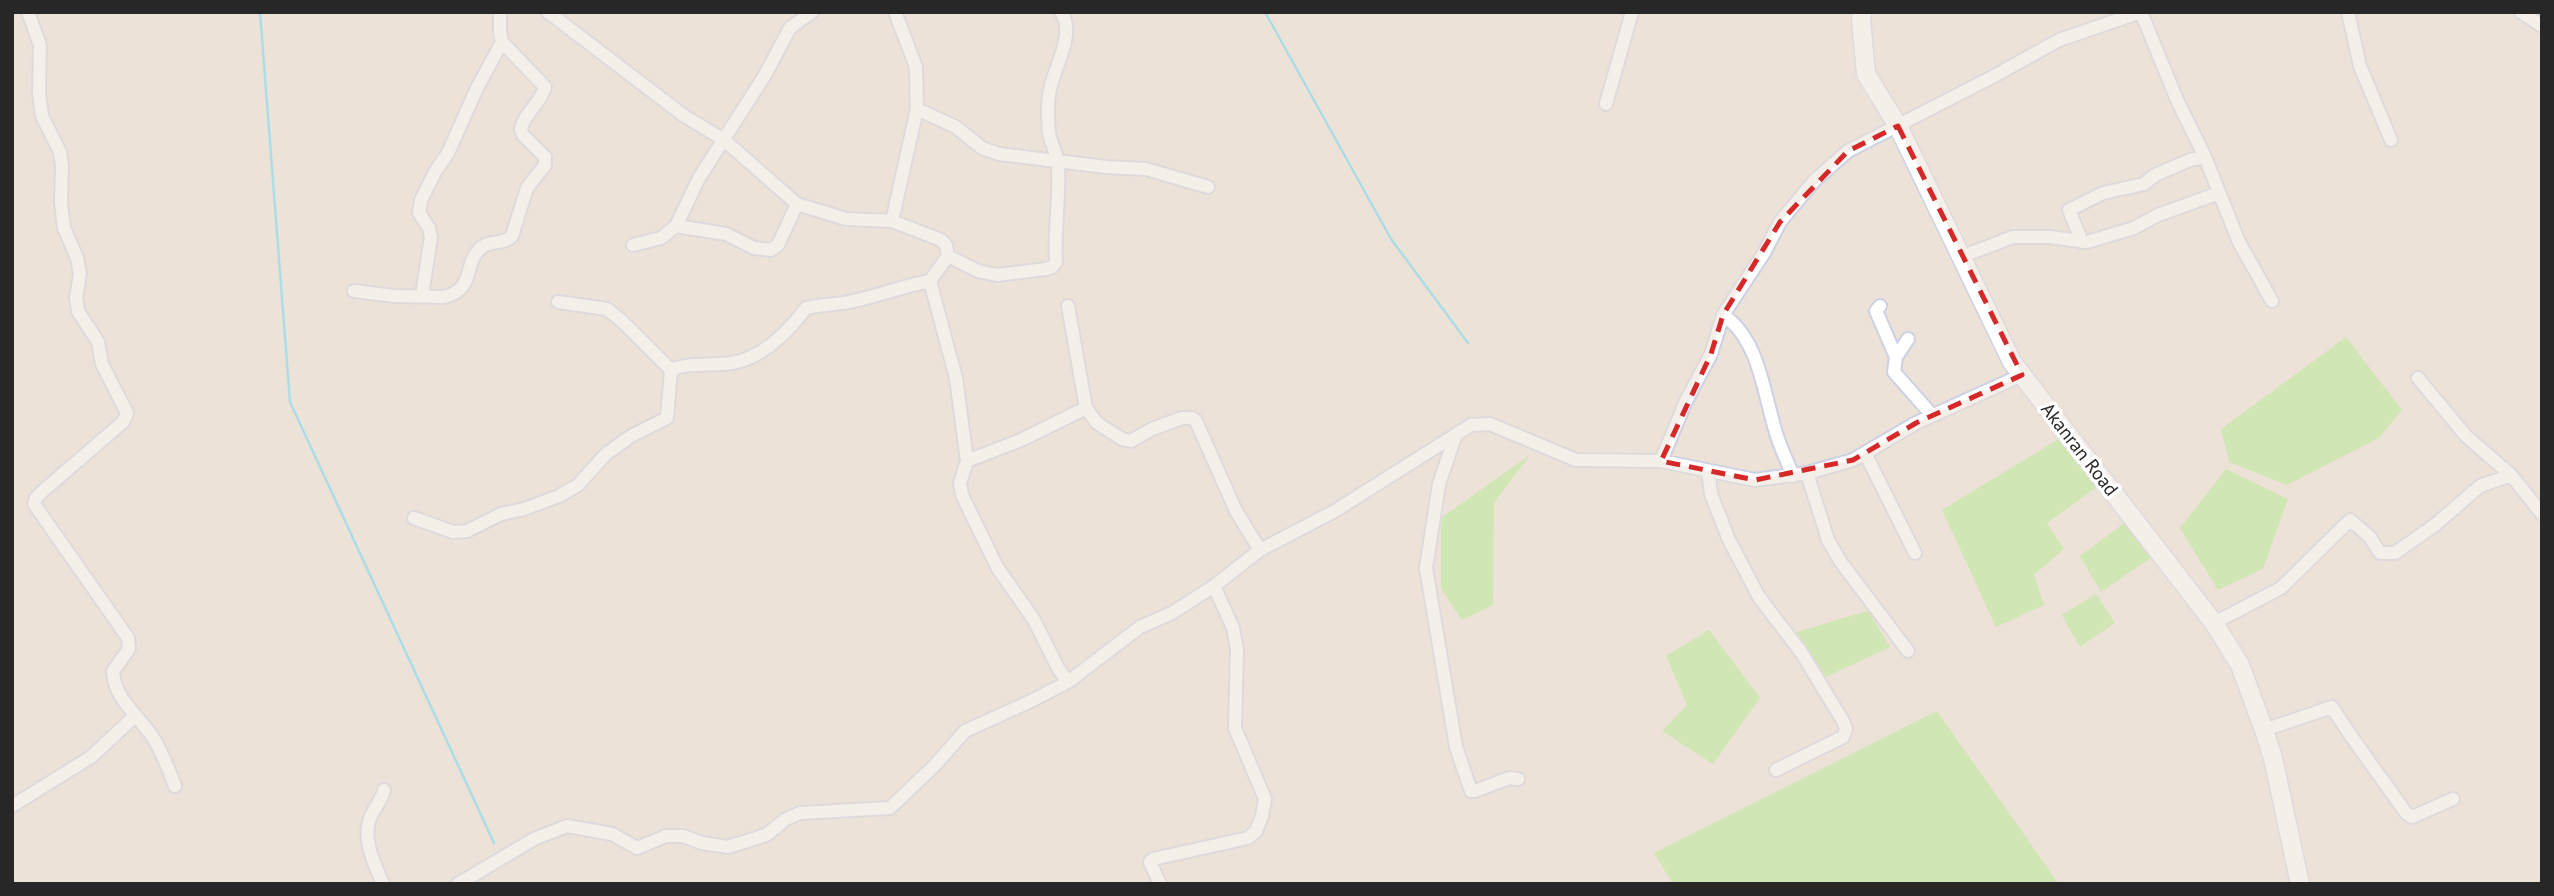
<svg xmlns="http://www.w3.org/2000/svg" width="2554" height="896" font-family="'PT Sans',sans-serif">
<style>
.green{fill:#afea8c}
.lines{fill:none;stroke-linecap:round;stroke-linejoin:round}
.stream{stroke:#5cd7fb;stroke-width:2.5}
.minor-casing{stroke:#ccd1e3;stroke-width:16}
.secondary-casing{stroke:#ccd1e3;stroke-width:21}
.minor{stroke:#fff;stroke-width:12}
.secondary{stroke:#fff;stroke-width:18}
.marked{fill:none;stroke:#d62828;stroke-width:5;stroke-dasharray:14 9;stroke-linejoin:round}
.labels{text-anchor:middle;stroke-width:7;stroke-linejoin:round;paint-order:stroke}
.street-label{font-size:19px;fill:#272727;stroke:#fff}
</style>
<rect width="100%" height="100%" fill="#ece2d7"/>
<!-- green -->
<path class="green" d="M 2346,337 L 2402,410 L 2379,438 L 2287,485 L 2229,462 L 2221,429 Z
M 2062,437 L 2098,486 L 2047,523 L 2064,549 L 2034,575 L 2044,605 L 1996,627 L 1942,510 Z
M 1530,455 L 1494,503 L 1493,605 L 1462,620 L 1441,589 L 1441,518 Z
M 2226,469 L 2288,499 L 2263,569 L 2218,590 L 2180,528 Z
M 2127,521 L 2152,557 L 2101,592 L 2080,556 Z
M 2096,594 L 2115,623 L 2080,647 L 2062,615 Z
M 1868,611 L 1890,647 L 1826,677 L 1796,632 Z
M 1709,630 L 1760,698 L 1713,764 L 1662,731 L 1687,705 L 1666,656 Z
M 1937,711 L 2059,884 L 1673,884 L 1654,853 Z"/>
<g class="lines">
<!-- stream -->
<path class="stream" d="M 260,12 L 290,402 L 494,843
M 1265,12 L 1391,239 L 1468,343"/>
<defs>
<path id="minor" d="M 28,12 L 40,45 L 39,93 L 42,116 L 60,152 L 62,166 L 61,203 L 64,228 L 77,258 L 80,274 L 76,298 L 78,311 L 98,342 L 102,364 L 127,413 L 123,422 L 44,490 L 36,498 L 34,504 L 128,638 L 129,649 L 113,671 C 114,699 138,715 152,736 C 162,751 168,768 175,786
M 548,12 L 683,115 L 724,140 L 797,204 L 846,219 L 892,221
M 895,12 L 916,67 L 917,109 L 892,221 L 941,240 L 946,245 L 948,256 L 930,281 L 956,378 L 967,461 L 960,483 L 962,495 L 997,567 L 1034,620 L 1058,668 L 1068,682
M 2348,12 L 2360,66 L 2391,140
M 2521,12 L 2542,26
M 1606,104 L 1632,12
M 917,109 L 956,127 L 982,148 L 999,154 L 1106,167 L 1146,169 L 1208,187
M 676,226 L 726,234 L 754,248 L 771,250 L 778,245 L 797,204
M 2082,242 L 2069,210 L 2103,193 L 2144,184 L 2155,175 L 2190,160 L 2205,157
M 633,245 L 661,238 L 676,226 L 699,178 L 765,75 L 790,28 L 812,12
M 948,256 L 978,271 L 997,275 L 1046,269 L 1052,267 L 1056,262 C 1054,230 1060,197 1058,164 C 1057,153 1051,144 1049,133 C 1048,121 1047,106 1049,95 C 1052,69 1077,35 1061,12
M 1963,256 L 2013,237 L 2050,237 L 2087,242 L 2134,228 L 2158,215 L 2219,193
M 354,291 L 394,296 L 444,297 C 477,289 462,263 482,247 C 491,240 503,245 512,236 L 527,188 L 545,165 L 545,157 L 523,135 L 521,129 C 524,113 541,103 545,87 L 502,42 L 500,32 L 500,12
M 422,295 L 431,237 L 429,228 L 419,213 L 421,200 L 435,172 L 448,153 L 477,88 L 502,42
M 558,302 L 607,309 L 623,322 L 671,370
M 1068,306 L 1086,408 L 1097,423 L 1122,439 L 1131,441 L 1152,429 L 1182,418 L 1192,418 L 1196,421 L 1236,511 L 1260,550
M 1880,306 L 1876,311 L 1896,357
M 1723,315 L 1764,253 L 1780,222 L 1814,181 L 1848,151 L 1996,75 L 2059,40 L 2141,12 L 2177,100 L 2205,157 L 2239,242 L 2272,301
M 1908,339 L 1896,357 L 1894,372 L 1932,415
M 2418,378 L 2466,436 L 2511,475
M 1456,434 L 1439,484 L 1426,568 L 1456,747 L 1471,791 L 1475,791 L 1509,778 L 1518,779
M 1865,453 L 1915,553
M 967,461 L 1021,440 L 1086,408
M 1661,461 L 1686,401 L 1711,354 L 1723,315 C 1760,339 1764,397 1777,436 C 1781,449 1788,463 1793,476
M 1708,471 L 1711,494 L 1729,540 L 1759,597 L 1801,652 L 1843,721 L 1846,729 L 1843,737 L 1776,770
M 1807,473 L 1828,540 L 1840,561 L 1908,651
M 414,518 L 453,532 L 467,531 L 501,514 L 524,509 L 559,496 L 578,485 L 606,454 L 631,436 L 667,418 L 671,370 C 690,362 711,366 732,363 C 762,358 788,332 806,308 C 820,304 835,305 849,302 C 876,297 902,286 930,281
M 2214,623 L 2281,588 L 2350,520 L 2370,537 L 2380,553 L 2395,553 L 2435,525 L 2480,486 L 2511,475 L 2542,514
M 2264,730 L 2332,707 C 2355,744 2381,777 2406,813 L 2412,817 L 2453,799
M 12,806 L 91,757 L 135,716
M 383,884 C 374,863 360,836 372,814 C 376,805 382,800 384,790
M 458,884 L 534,839 L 567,826 L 612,834 L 637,848 L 666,836 L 683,836 L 702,843 L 728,847 L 766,835 L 786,819 L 800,813 L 890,808 L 935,765 L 965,731 L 1029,702 L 1068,682 L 1140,627 L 1172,613 L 1214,586 L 1260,550 L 1333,512 L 1471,425 L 1490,424 L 1576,460 L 1661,461 L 1755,480 L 1807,473 L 1853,460 L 1916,423 L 2022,375
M 1160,884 L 1150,862 L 1153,859 L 1248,838 L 1256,831 L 1262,816 L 1265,799 L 1235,728 L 1237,649 L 1233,628 L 1214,586"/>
<path id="secondary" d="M 1862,12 L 1861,19 L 1866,74 L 1898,126 L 2012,362 L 2214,623 L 2240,665 L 2264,730 L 2273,758 L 2300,884"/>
</defs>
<!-- minor casing -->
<use href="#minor" class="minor-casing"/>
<!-- secondary casing -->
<use href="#secondary" class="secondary-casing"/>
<!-- minor -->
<use href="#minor" class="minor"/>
<!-- secondary -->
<use href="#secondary" class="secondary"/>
</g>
<!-- marked area -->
<path d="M0 0H2554V896H0ZM 1898,126 L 2022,375 L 1916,423 L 1853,460 L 1755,480 L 1661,461 L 1711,354 L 1723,315 L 1780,222 L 1848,151 Z" fill="#ece2d7" fill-opacity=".55" fill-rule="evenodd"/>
<path class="marked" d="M 1898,126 L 2022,375 L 1916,423 L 1853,460 L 1755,480 L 1661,461 L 1711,354 L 1723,315 L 1780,222 L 1848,151 Z"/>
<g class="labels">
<!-- street labels -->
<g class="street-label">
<text transform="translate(2080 449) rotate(52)" y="7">Akanran Road</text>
</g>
</g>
<!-- border -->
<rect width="2554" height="896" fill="none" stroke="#272727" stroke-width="28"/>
</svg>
